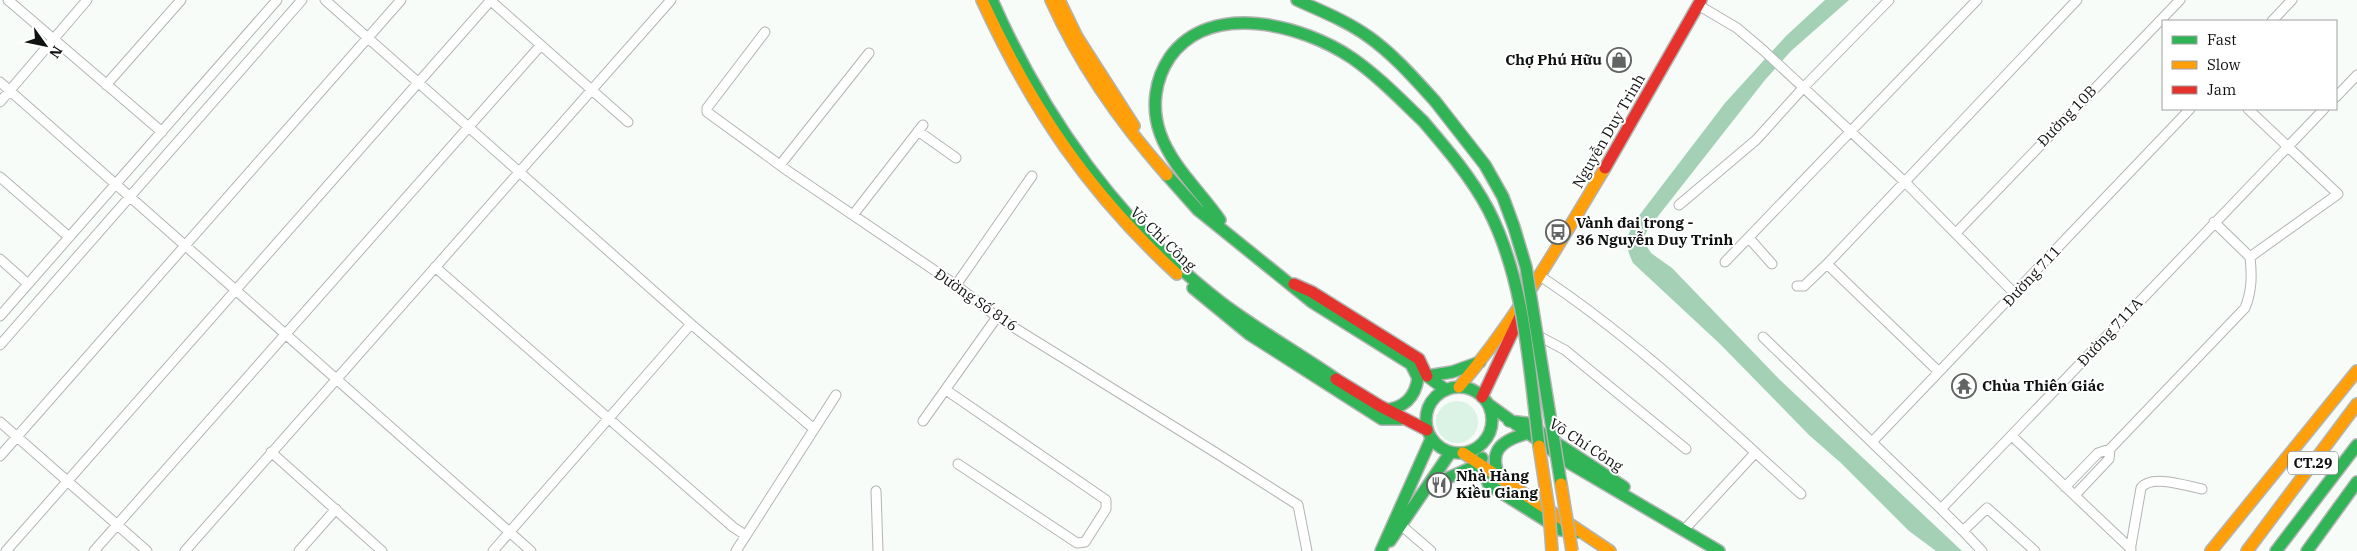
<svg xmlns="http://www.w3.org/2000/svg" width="2357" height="551" font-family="'IBM Plex Serif',serif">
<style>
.green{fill:#dbf3e4}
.water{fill:#a4d0b6}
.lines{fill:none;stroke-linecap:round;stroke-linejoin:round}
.street-casing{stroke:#b2b5b3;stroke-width:11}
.fast-casing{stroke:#b2b5b3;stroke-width:14}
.slow-casing{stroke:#b2b5b3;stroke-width:14}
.jam-casing{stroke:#b2b5b3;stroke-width:14}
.street{stroke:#fefffe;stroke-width:9}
.fast{stroke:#30b455;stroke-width:11}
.slow{stroke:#ff9f0a;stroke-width:11}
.jam{stroke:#e5322d;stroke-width:11}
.fast-bridge-casing{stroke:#b2b5b3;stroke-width:14;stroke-linecap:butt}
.slow-bridge-casing{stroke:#b2b5b3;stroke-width:14;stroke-linecap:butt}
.fast-bridge{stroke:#30b455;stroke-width:11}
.slow-bridge{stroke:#ff9f0a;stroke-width:11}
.labels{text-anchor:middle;stroke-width:4;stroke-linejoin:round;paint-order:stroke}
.shield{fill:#fff;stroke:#585958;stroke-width:1}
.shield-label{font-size:14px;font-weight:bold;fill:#101211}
.poi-label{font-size:15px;font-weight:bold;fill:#101211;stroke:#fff;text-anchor:start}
.street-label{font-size:15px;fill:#101211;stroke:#fff}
</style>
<rect width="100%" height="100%" fill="#f7fcf9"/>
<!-- green -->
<path class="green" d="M1436 422a21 21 0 1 1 42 0a21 21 0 1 1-42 0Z"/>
<!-- water -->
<path class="water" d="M 1825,0 L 1849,0 L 1791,51 L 1765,80 L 1648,229 L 1645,235 L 1646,245 L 1651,253 L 1672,268 L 1780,380 L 1962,551 L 1936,551 L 1909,531 L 1841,463 L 1809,435 L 1720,344 L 1633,263 C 1623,241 1626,237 1638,217 L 1725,103 L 1786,36 Z"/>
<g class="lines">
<defs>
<path id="street" d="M 8,0 L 162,132
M 325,0 L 691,324 L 814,429
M 491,1 L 628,122
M 1698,5 L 1737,28 L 1763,50 L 1906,183 L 2015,294
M 2272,21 L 2292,0
M 765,32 L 707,108 L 707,112 L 788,171 L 956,285 L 997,317 L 1213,451 L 1298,505 L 1307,551
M 0,82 L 531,551
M 106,85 L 181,0
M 2336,97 L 2357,75
M 0,102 L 87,0
M 2248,109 L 2338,194 L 2250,257
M 918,131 L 956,158
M 780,165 L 869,53
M 0,177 L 69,237
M 1679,205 L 1756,140 L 1803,88 L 1889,0
M 853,215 L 923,125
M 1956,233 L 2180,0
M 1749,238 L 1772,264
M 0,259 L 28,284
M 1725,262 L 1977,0
M 1827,264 L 1938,371
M 435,267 L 733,527 L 745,535
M 1540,276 C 1635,339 1717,418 1801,494
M 956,285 L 1032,176
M 1797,286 L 1804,286 L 1827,264 L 2077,0
M 0,316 L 277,0
M 1535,334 L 1565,350 L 1686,449
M 1763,337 L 1941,509 L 2324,109
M 0,345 L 302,0
M 946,390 L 1106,500 L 1106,509 L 1085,542 L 1077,543 L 958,464
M 923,421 L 997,317
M 0,422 L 147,551
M 2012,436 L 2131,549
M 1872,442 L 2190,109
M 271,452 L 382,551
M 0,456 L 401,0
M 2065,487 L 2098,453 L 2110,449
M 876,491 L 878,551
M 2075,495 L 2109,459 L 2110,449 L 2245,308 C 2252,291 2252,275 2250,257 L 2214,222
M 1941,509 L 1963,531 L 1987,508 L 2035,551
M 1402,526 L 1431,551
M 1684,530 L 1755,453
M 1963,531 L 1982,551
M 6,551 L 491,0
M 94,551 L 541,45
M 185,551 L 671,0
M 299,551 L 336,509
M 493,551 L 691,324
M 736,551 L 836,395
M 2130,551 L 2141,488 C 2151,474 2187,486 2202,489"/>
<path id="fast" d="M 992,0 C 1043,117 1120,225 1222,303 C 1258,330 1298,353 1336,379
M 1297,0 C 1321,11 1347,21 1369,37 C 1394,55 1414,78 1435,101
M 1167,175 L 1198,210 L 1312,302 L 1411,364 L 1446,390
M 1220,220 C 1200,191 1172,167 1160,133 C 1151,107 1155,79 1170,57 C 1211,0 1303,25 1352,58 C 1378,76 1400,99 1423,121
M 1193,288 L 1249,334 L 1382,419 L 1401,419
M 1427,376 L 1452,372 L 1480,362
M1426 420a33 33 0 1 1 66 0a33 33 0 1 1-66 0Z
M 1488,404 L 1571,464 L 1719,551
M 1384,410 C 1404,408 1415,398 1418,378 L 1411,364
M 1509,421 L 1526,423 L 1624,487
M 1480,464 L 1489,485 L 1561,530 L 1578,532
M 1500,478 C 1488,452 1500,441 1525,434
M 1427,487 L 1480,464 L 1482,458
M 1390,541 L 1450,453
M 1381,551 L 1431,439
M 2276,551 L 2357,445
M 2307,551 L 2357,482"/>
<path id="slow" d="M 982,0 C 1032,109 1089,193 1177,274
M 1051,0 C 1080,65 1120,122 1167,175
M 1059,0 L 1077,37 L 1134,126
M 1459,387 C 1516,320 1559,244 1605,168
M 1463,453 L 1610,551
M 2211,551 L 2357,371
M 2247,551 L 2357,404"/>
<path id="jam" d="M 1605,168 L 1701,0
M 1294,284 L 1312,292 L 1419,359 L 1427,376
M 1336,379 L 1380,406 L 1427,430
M 1482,397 L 1522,312"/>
</defs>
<!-- street casing -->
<use href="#street" class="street-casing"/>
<!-- fast casing -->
<use href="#fast" class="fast-casing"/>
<!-- slow casing -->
<use href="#slow" class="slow-casing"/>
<!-- jam casing -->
<use href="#jam" class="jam-casing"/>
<!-- street -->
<use href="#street" class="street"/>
<!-- fast -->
<use href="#fast" class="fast"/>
<!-- slow -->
<use href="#slow" class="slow"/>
<!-- jam -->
<use href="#jam" class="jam"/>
<defs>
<path id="fast-bridge" d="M 1435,101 L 1485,165 L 1503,197 L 1514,227 L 1526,267 L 1561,484
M 1423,121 C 1447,149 1471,177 1488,209 C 1525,280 1529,368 1539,446"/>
<path id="slow-bridge" d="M 1539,446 L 1549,511 L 1552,551
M 1561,484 L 1572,551"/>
</defs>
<!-- fast-bridge casing -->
<use href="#fast-bridge" class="fast-bridge-casing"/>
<!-- slow-bridge casing -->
<use href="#slow-bridge" class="slow-bridge-casing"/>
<!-- fast-bridge -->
<use href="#fast-bridge" class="fast-bridge"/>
<!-- slow-bridge -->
<use href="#slow-bridge" class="slow-bridge"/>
</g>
<!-- icons -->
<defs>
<symbol id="shop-ring" viewBox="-11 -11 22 22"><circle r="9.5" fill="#fff" stroke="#616462" stroke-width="1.5"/><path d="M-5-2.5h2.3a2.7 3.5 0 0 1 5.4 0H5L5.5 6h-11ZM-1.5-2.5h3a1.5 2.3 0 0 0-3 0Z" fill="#616462"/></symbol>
<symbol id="bus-ring" viewBox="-11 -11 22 22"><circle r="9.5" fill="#fff" stroke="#616462" stroke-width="1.5"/><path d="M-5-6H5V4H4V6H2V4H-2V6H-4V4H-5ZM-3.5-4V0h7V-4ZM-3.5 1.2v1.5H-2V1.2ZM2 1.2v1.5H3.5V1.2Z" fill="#616462"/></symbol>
<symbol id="temple-ring" viewBox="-11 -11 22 22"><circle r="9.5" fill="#fff" stroke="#616462" stroke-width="1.5"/><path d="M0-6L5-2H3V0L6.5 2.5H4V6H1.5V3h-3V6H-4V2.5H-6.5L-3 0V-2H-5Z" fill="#616462"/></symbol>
<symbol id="restaurant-ring" viewBox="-11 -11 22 22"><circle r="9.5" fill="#fff" stroke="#616462" stroke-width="1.5"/><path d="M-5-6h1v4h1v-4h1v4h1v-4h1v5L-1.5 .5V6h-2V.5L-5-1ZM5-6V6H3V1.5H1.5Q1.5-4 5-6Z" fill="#616462"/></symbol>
</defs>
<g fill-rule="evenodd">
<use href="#shop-ring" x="1605" y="46" width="28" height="28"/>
<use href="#bus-ring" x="1544" y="218" width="28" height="28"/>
<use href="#temple-ring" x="1950" y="372" width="28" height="28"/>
<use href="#restaurant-ring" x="1425" y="471" width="28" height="28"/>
</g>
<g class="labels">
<!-- shield labels -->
<rect class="shield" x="2288" y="451.5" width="50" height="23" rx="4"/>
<g class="shield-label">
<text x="2313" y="468">CT.29</text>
</g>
<!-- poi labels -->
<g class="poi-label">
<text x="1602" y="65" text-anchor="end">Chợ Phú Hữu</text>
<text x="1576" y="228">Vành đai trong -<tspan x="1576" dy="17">36 Nguyễn Duy Trinh</tspan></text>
<text x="1982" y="391">Chùa Thiên Giác</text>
<text x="1456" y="481">Nhà Hàng<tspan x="1456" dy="17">Kiều Giang</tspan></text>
</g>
<!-- street labels -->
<g class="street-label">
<text transform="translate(2067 116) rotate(-46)" y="5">Đường 10B</text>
<text transform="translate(1609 131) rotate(-60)" y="5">Nguyễn Duy Trinh</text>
<text transform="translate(1163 239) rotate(44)" y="5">Võ Chí Công</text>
<text transform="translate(2032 276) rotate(-47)" y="5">Đường 711</text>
<text transform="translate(976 300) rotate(35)" y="5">Đường Số 816</text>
<text transform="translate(2110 332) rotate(-47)" y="5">Đường 711A</text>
<text transform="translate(1586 445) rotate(33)" y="5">Võ Chí Công</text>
</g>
</g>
<!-- legend -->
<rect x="2162" y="20" width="175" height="90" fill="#ffffff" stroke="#9fa0a0"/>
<rect x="2172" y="36" width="25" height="8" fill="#30b455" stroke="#9fa0a0"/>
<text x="2207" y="45" font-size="15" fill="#101211">Fast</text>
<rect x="2172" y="61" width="25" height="8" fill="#ff9f0a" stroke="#9fa0a0"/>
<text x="2207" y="70" font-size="15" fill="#101211">Slow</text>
<rect x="2172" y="86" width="25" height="8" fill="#e5322d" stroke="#9fa0a0"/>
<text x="2207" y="95" font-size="15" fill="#101211">Jam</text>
<!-- north arrow -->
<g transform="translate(45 45) rotate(123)" stroke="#ffffff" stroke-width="4" paint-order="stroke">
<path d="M0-4L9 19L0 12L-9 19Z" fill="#101211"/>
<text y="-8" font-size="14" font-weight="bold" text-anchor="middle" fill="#101211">N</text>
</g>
</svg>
